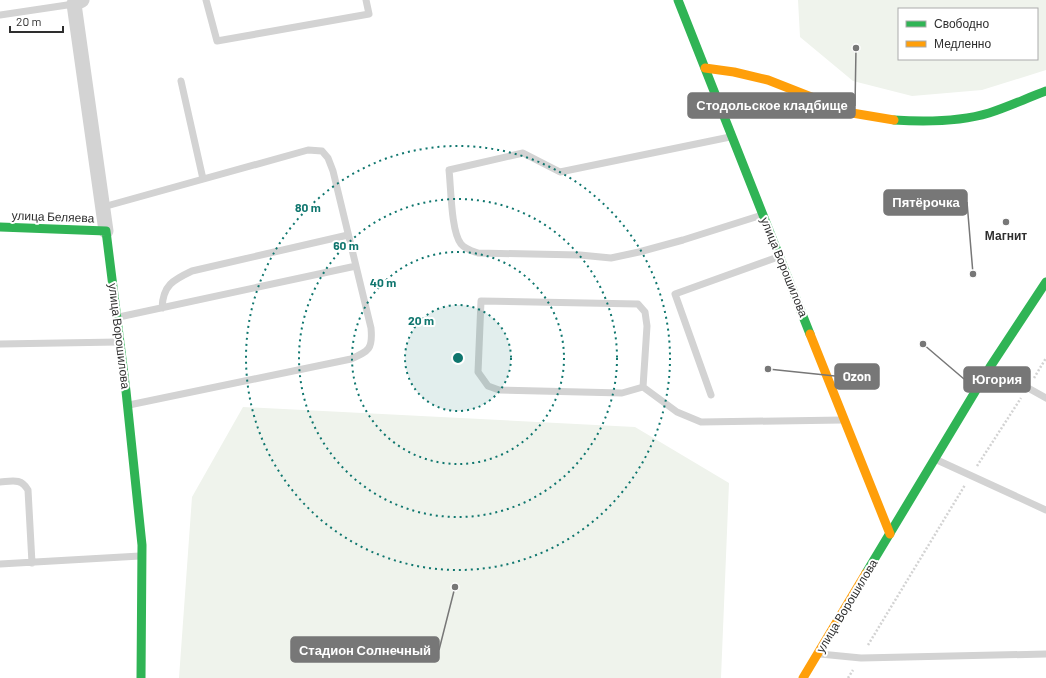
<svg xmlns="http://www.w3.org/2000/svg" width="1046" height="678" font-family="Barlow,sans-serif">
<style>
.green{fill:#eff3ec;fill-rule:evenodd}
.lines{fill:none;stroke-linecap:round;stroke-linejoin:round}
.path{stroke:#d3d3d3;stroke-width:2.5;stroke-dasharray:2 2;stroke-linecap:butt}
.lane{stroke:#d3d3d3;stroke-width:7}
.street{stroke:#d3d3d3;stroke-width:15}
.fast{stroke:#30b455;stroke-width:9}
.slow{stroke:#ff9f0a;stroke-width:9}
.ring{fill:none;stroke:#0f766e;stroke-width:2;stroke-dasharray:2 4}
.poi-dot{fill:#777;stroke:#fff;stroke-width:1.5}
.labels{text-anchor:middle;stroke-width:4;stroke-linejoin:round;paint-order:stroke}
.street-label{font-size:12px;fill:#2e2e2e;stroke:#fff}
.poi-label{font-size:12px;font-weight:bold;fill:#2e2e2e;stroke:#fff}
.centre{fill:#0f766e;stroke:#fff;stroke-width:2}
.ring-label{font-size:12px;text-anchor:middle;font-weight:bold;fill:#0f766e;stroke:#fff;stroke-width:4;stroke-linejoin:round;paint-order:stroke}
.leader{fill:none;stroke:#777;stroke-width:1.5}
.callout-dot{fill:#777;stroke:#fff;stroke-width:1.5}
.callout{fill:#777;stroke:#777;stroke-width:1.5}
.callout-label{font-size:13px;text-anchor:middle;font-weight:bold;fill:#fff}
</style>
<rect width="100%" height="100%" fill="#fff"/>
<!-- green -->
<path class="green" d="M 798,0 L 1046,0 L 1046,70 L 982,90 L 912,96 L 853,81 L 800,37 ZM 899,9 L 1037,9 L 1037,59 L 899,59 Z
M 243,407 L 635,427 L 729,483 L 721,678 L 179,678 L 192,497 Z"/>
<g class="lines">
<!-- path -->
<path class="path" d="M 1034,378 L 1046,358
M 977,466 L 1021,398
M 868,645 L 965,485
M 848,678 L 853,670"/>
<!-- lane -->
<path class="lane" d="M 206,0 L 217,41 L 369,14 L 366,0
M 0,15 L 74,4
M 181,81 L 203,179
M 730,137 L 560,172 L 523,153 L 449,170 C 451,187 451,232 461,244 C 465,249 472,251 478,253 L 580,255 L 611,258 L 639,252 L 683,240 L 762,215
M 103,207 L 308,150 L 322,151 L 328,158 L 333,171 L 371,328 C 373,349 369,351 351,359 L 129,405
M 162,308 C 163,285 173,280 192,271 L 348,235
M 119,317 L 356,266
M 0,344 L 118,342
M 992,368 L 1046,398
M 643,387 L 647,326 L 645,312 L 638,304 L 481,301 L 478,372 L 488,386 L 499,390 L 622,393 L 643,387 L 677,412 L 701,422 L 843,420
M 711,395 L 675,294 L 778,257
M 937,460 L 1046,510
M 0,482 C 13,481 21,478 28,490 L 32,563
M 0,564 L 140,556
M 820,654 L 861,658 L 1046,654"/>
<!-- street -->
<path class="street" d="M 82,0 L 74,4 L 106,231"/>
<!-- fast -->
<path class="fast" d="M 678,0 L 810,334
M 894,120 C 925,122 959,122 989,113 C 1008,107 1027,98 1046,91
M 0,227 L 106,231 L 126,391 L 142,545 L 141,678
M 866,573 L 990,367 L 1046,282"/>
<!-- slow -->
<path class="slow" d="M 705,68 L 734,72 L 768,80 L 852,113 L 894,120
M 810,334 L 890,534
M 803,678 L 866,573"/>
</g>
<!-- distance rings -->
<circle cx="458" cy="358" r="53" fill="#0f766e" fill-opacity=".12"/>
<g class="ring">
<circle cx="458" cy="358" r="53"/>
<circle cx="458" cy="358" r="106"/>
<circle cx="458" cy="358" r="159"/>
<circle cx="458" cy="358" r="212"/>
</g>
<!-- markers -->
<circle class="poi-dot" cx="1006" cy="222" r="4"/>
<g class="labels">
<!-- street labels -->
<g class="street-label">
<text transform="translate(53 217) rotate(2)" y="4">улица Беляева</text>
<text transform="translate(784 267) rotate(68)" y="4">улица Ворошилова</text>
<text transform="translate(119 336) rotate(83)" y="4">улица Ворошилова</text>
<text transform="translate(847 606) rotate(-59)" y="4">улица Ворошилова</text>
</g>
<!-- poi labels -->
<g class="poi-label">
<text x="1006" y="240">Магнит</text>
</g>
</g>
<circle cx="458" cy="358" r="6" class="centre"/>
<g class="ring-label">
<text x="308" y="212">80 m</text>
<text x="346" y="250">60 m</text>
<text x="383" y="287">40 m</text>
<text x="421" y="325">20 m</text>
</g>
<!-- callouts -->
<path class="leader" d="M856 48L855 106M973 274L967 202M768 369L835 376M923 344L964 379M455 587L439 650"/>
<g class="callout-dot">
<circle cx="856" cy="48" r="4"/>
<circle cx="973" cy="274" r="4"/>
<circle cx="768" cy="369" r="4"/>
<circle cx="923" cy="344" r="4"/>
<circle cx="455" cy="587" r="4"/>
</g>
<g class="callout">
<rect x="688" y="93" width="167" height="25" rx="4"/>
<rect x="884" y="190" width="83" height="25" rx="4"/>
<rect x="835" y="364" width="44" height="25" rx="4"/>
<rect x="964" y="367" width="66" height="25" rx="4"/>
<rect x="291" y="637" width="148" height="25" rx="4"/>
</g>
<g class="callout-label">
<text x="772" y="110">Стодольское кладбище</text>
<text x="926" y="207">Пятёрочка</text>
<text x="857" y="381">Ozon</text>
<text x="997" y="384">Югория</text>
<text x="365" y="655">Стадион Солнечный</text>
</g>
<!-- legend -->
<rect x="898" y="8" width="140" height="52" fill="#ffffff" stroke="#ababab"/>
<rect x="906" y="21" width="20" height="6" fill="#30b455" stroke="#ababab"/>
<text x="934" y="28" font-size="12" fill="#2e2e2e">Свободно</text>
<rect x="906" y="41" width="20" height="6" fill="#ff9f0a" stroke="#ababab"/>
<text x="934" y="48" font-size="12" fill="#2e2e2e">Медленно</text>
<!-- scale -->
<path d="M10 26v6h53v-6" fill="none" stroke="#2e2e2e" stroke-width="2"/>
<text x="16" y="26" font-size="12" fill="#2e2e2e" stroke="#ffffff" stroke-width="3" paint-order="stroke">20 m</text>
</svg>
